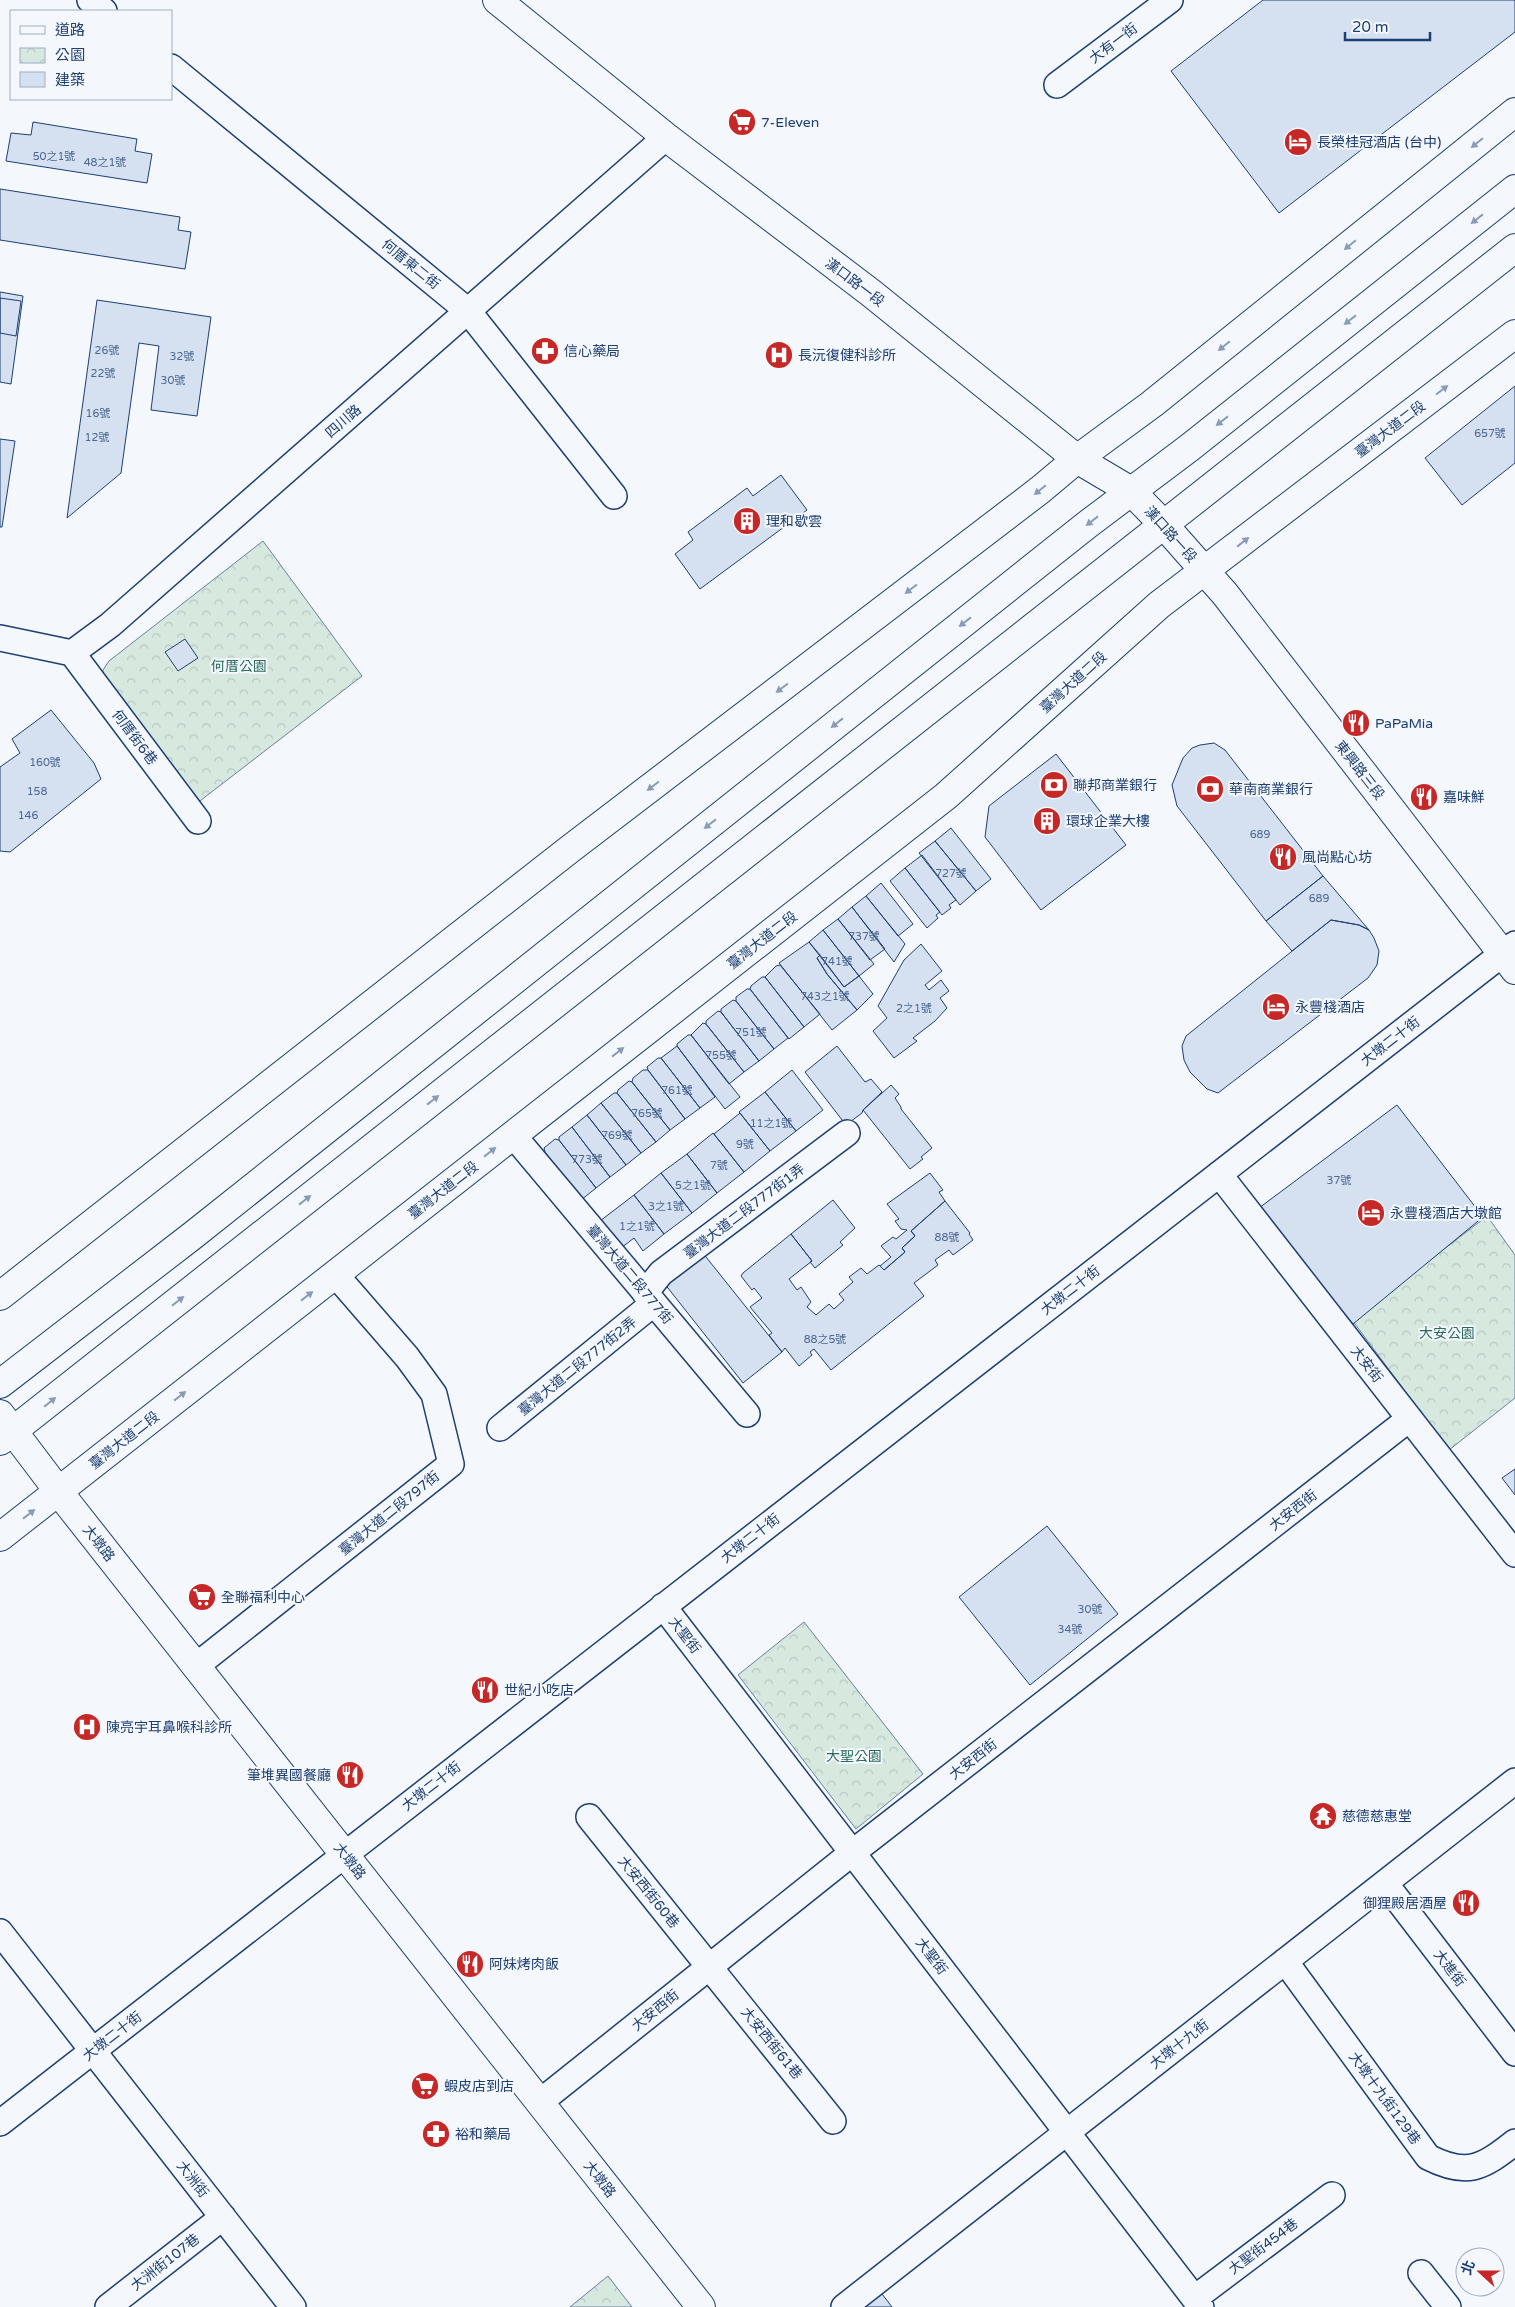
<svg xmlns="http://www.w3.org/2000/svg" width="1515" height="2307" font-family="'Varela Round','Noto Sans TC',sans-serif">
<style>
.park{fill:url(#park-crowns);stroke:#687fa3}
.building{fill:#d5e0f0;stroke:#1d3f73}
.lines{fill:none;stroke-linecap:round;stroke-linejoin:round}
.street-casing{stroke:#1d3f73;stroke-width:28}
.secondary-casing{stroke:#1d3f73;stroke-width:30}
.primary-casing{stroke:#1d3f73;stroke-width:30}
.street{stroke:#f4f7fb;stroke-width:25}
.secondary{stroke:#f4f7fb;stroke-width:28}
.primary{stroke:#f4f7fb;stroke-width:28}
.oneway{fill:#889bb7}
.labels{text-anchor:middle;stroke-width:4;stroke-linejoin:round;paint-order:stroke}
.number-label{font-size:11px;fill:#4b6792}
.street-label{font-size:14px;fill:#1d3f73;stroke:#f4f7fb}
.poi-label{font-size:14px;fill:#1d3f73;stroke:#f4f7fb;text-anchor:start}
.park-label{font-size:14px;fill:#2c6c60;stroke:#f4f7fb}
</style>
<defs>
<pattern id="park-crowns" width="20" height="18" patternUnits="userSpaceOnUse" patternTransform="scale(1.25)"><rect width="20" height="18" fill="#d7e8df"/><path d="M2 6a3 3 0 1 1 6 0M12 15a3 3 0 1 1 6 0" fill="none" stroke="#b8c8c3"/></pattern>
</defs>
<rect width="100%" height="100%" fill="#f4f7fb"/>
<!-- park -->
<path class="park" d="M 263,541 L 362,676 L 196,804 L 102,679 L 103,670 L 109,661 Z
M 1487,1216 L 1515,1255 L 1515,1398 L 1449,1450 L 1352,1320 Z
M 804,1622 L 923,1774 L 856,1829 L 738,1675 Z
M 608,2276 L 632,2307 L 570,2307 Z"/>
<!-- building -->
<path class="building" d="M 1263,0 L 1515,0 L 1515,32 L 1279,213 L 1171,71 Z
M 33,122 L 137,139 L 135,151 L 152,154 L 147,183 L 6,161 L 11,133 L 31,135 Z
M 0,189 L 180,217 L 178,230 L 191,232 L 185,269 L 0,240 Z
M 0,292 L 23,296 L 11,384 L 0,382 Z
M 0,298 L 21,301 L 16,336 L 0,333 Z
M 97,300 L 211,317 L 197,416 L 151,410 L 159,346 L 139,343 L 121,473 L 67,518 Z
M 1515,386 L 1515,463 L 1462,505 L 1425,458 Z
M 0,439 L 15,441 L 2,527 L 0,527 Z
M 781,475 L 807,510 L 700,589 L 675,554 L 693,540 L 688,532 L 747,488 L 753,496 Z
M 185,639 L 198,658 L 178,671 L 165,652 Z
M 51,710 L 94,763 L 101,779 L 10,852 L 0,851 L 0,767 L 20,753 L 12,739 Z
M 1214,743 L 1225,750 L 1323,876 L 1266,921 L 1177,806 L 1172,785 L 1183,758 L 1192,748 L 1200,745 Z
M 1056,754 L 1126,845 L 1041,910 L 985,837 L 989,806 Z
M 951,828 L 991,879 L 976,891 L 935,841 Z
M 935,841 L 976,891 L 960,905 L 919,853 Z
M 922,855 L 956,900 L 949,905 L 951,908 L 942,915 L 905,868 Z
M 905,868 L 940,912 L 936,915 L 938,918 L 927,928 L 890,881 Z
M 1323,876 L 1369,930 L 1359,925 L 1331,920 L 1292,951 L 1266,921 Z
M 881,883 L 913,924 L 898,936 L 866,896 Z
M 866,896 L 905,944 L 894,962 L 852,907 Z
M 852,907 L 885,949 L 870,960 L 838,919 Z
M 838,919 L 874,964 L 859,976 L 823,930 Z
M 1331,920 L 1359,925 L 1369,930 L 1374,938 L 1379,951 L 1377,965 L 1368,978 L 1218,1093 L 1207,1089 L 1190,1072 L 1184,1060 L 1182,1046 L 1186,1036 Z
M 823,930 L 859,976 L 844,987 L 809,942 Z
M 809,942 L 820,955 L 817,958 L 827,974 L 857,1010 L 832,1030 L 779,963 Z
M 921,944 L 942,971 L 925,985 L 929,990 L 941,980 L 949,991 L 940,998 L 947,1008 L 935,1021 L 913,1038 L 917,1041 L 894,1058 L 873,1031 L 887,1018 L 878,1006 L 904,960 Z
M 820,955 L 844,987 L 859,976 L 873,994 L 857,1010 L 827,974 L 817,958 Z
M 780,965 L 820,1014 L 804,1027 L 765,977 L 776,966 Z
M 762,977 L 765,977 L 804,1027 L 789,1039 L 750,989 L 751,986 Z
M 747,989 L 750,989 L 788,1038 L 774,1049 L 736,1001 L 736,997 Z
M 733,1000 L 736,1001 L 774,1049 L 759,1061 L 721,1012 L 721,1009 Z
M 718,1011 L 721,1012 L 759,1061 L 744,1072 L 706,1024 L 706,1021 Z
M 703,1023 L 706,1024 L 744,1072 L 729,1084 L 691,1035 Z
M 688,1035 L 691,1035 L 740,1097 L 725,1109 L 677,1046 L 677,1044 Z
M 677,1046 L 715,1097 L 700,1108 L 661,1058 Z
M 837,1046 L 865,1082 L 871,1079 L 882,1092 L 863,1110 L 862,1113 L 846,1125 L 805,1072 Z
M 658,1058 L 661,1058 L 700,1108 L 685,1119 L 648,1070 L 647,1067 Z
M 643,1070 L 648,1070 L 685,1119 L 670,1130 L 632,1082 L 633,1078 Z
M 792,1070 L 823,1110 L 796,1131 L 765,1092 Z
M 629,1081 L 632,1082 L 670,1130 L 656,1142 L 617,1093 L 618,1090 Z
M 891,1085 L 899,1094 L 895,1098 L 901,1107 L 901,1109 L 932,1148 L 921,1157 L 923,1159 L 910,1169 L 863,1110 Z
M 765,1092 L 796,1131 L 770,1151 L 739,1112 Z
M 614,1093 L 617,1093 L 656,1142 L 641,1153 L 601,1103 Z
M 601,1103 L 641,1153 L 626,1165 L 587,1115 Z
M 1397,1105 L 1483,1217 L 1353,1324 L 1259,1208 Z
M 740,1113 L 770,1151 L 744,1172 L 714,1134 Z
M 587,1115 L 626,1165 L 610,1177 L 572,1127 Z
M 572,1127 L 610,1177 L 596,1188 L 559,1140 L 559,1137 Z
M 713,1133 L 744,1172 L 717,1193 L 687,1154 Z
M 555,1139 L 559,1140 L 596,1188 L 581,1200 L 545,1152 L 544,1148 Z
M 687,1154 L 717,1193 L 692,1213 L 661,1173 Z
M 661,1173 L 692,1213 L 664,1234 L 634,1195 Z
M 930,1173 L 943,1190 L 939,1192 L 945,1201 L 911,1231 L 915,1236 L 902,1248 L 905,1252 L 884,1270 L 880,1266 L 891,1257 L 881,1246 L 893,1237 L 896,1239 L 907,1230 L 901,1229 L 895,1221 L 899,1219 L 887,1204 Z
M 634,1195 L 664,1234 L 643,1251 L 634,1238 L 621,1248 L 600,1221 Z
M 833,1200 L 855,1228 L 840,1242 L 843,1245 L 815,1268 L 810,1262 L 812,1261 L 791,1234 Z
M 945,1201 L 970,1233 L 969,1234 L 973,1240 L 953,1255 L 949,1250 L 935,1260 L 938,1265 L 914,1283 L 924,1296 L 831,1370 L 814,1349 L 810,1352 L 812,1355 L 799,1366 L 785,1348 L 782,1352 L 769,1335 L 772,1333 L 750,1307 L 762,1298 L 754,1288 L 752,1290 L 741,1276 L 743,1273 L 791,1234 L 812,1261 L 789,1279 L 797,1290 L 801,1287 L 811,1302 L 807,1307 L 816,1315 L 829,1304 L 834,1309 L 844,1300 L 839,1294 L 853,1282 L 849,1277 L 861,1268 L 867,1274 L 879,1265 L 884,1270 L 905,1252 L 902,1248 L 915,1236 L 911,1231 Z
M 702,1252 L 782,1352 L 743,1383 L 664,1283 Z
M 1515,1469 L 1515,1495 L 1502,1478 Z
M 1047,1526 L 1118,1614 L 1030,1685 L 959,1597 Z
M 879,2290 L 892,2307 L 859,2307 Z"/>
<g class="lines">
<defs>
<path id="street" d="M 90,0 L 104,11
M 171,67 L 468,311 L 614,496
M 1057,85 L 1170,0
M 0,638 L 72,653 L 110,625 L 666,137
M 72,653 L 198,821
M 513,1135 L 747,1414
M 1219,1174 L 1515,1554
M 645,1293 L 661,1273 L 847,1133
M 500,1428 L 654,1303
M 663,1606 L 1201,2307
M 196,1666 L 451,1464 L 434,1394 L 407,1357 L 335,1274
M 589,1817 L 833,2121
M 1385,1883 L 1515,2053
M 0,1932 L 293,2307
M 1285,1961 L 1428,2157 C 1467,2177 1482,2168 1515,2142
M 540,2102 L 852,1853 L 1409,1419
M 0,2123 L 1515,944
M 1421,2273 L 1448,2307
M 1195,2298 L 1332,2195
M 108,2307 L 223,2217
M 844,2307 L 1515,1781"/>
<path id="secondary" d="M 497,0 L 666,137 L 871,293 L 1077,459 L 1131,491 L 1164,525 L 1225,594 L 1515,970
M 0,1414 L 69,1505 L 701,2307"/>
<path id="primary" d="M 0,1296 L 570,849 L 1040,490 L 1077,459 L 1152,404 L 1515,112
M 0,1384 L 192,1236 L 1088,524 L 1189,448 L 1515,189
M 0,1441 L 1515,248
M 0,1537 L 946,796 L 1159,605 L 1515,334"/>
</defs>
<!-- street casing -->
<use href="#street" class="street-casing"/>
<!-- secondary casing -->
<use href="#secondary" class="secondary-casing"/>
<!-- primary casing -->
<use href="#primary" class="primary-casing"/>
<!-- street -->
<use href="#street" class="street"/>
<!-- secondary -->
<use href="#secondary" class="secondary"/>
<!-- primary -->
<use href="#primary" class="primary"/>
</g>
<!-- one-way arrows -->
<defs><path id="oneway-solid" d="M-6-.8H1V-3.2L6.5 0L1 3.2V.8H-6Z" transform="scale(1.25)"/></defs>
<g class="oneway">
<use href="#oneway-solid" transform="translate(1477 143) rotate(141)"/>
<use href="#oneway-solid" transform="translate(1477 219) rotate(142)"/>
<use href="#oneway-solid" transform="translate(1350 245) rotate(141)"/>
<use href="#oneway-solid" transform="translate(1350 320) rotate(142)"/>
<use href="#oneway-solid" transform="translate(1224 346) rotate(141)"/>
<use href="#oneway-solid" transform="translate(1442 390) rotate(-37)"/>
<use href="#oneway-solid" transform="translate(1222 421) rotate(142)"/>
<use href="#oneway-solid" transform="translate(1040 490) rotate(141)"/>
<use href="#oneway-solid" transform="translate(1092 521) rotate(142)"/>
<use href="#oneway-solid" transform="translate(1243 542) rotate(-38)"/>
<use href="#oneway-solid" transform="translate(911 589) rotate(143)"/>
<use href="#oneway-solid" transform="translate(965 622) rotate(142)"/>
<use href="#oneway-solid" transform="translate(782 688) rotate(143)"/>
<use href="#oneway-solid" transform="translate(837 723) rotate(142)"/>
<use href="#oneway-solid" transform="translate(653 786) rotate(143)"/>
<use href="#oneway-solid" transform="translate(710 824) rotate(142)"/>
<use href="#oneway-solid" transform="translate(618 1052) rotate(-38)"/>
<use href="#oneway-solid" transform="translate(433 1100) rotate(-38)"/>
<use href="#oneway-solid" transform="translate(490 1152) rotate(-38)"/>
<use href="#oneway-solid" transform="translate(305 1200) rotate(-38)"/>
<use href="#oneway-solid" transform="translate(307 1296) rotate(-38)"/>
<use href="#oneway-solid" transform="translate(178 1301) rotate(-38)"/>
<use href="#oneway-solid" transform="translate(180 1396) rotate(-38)"/>
<use href="#oneway-solid" transform="translate(50 1402) rotate(-39)"/>
<use href="#oneway-solid" transform="translate(29 1514) rotate(-38)"/>
</g>
<!-- icons -->
<defs>
<symbol id="supermarket-disc" viewBox="-11 -11 22 22"><circle r="9.5" fill="#c62828" stroke="#f4f7fb"/><path d="M-6-5.5h2.5l.6 2H6L4.5 2H-2.5L-4.4-4H-6ZM-1.5 3.2a1.3 1.3 0 1 0 .1 0ZM3 3.2a1.3 1.3 0 1 0 .1 0Z" fill="#fff"/></symbol>
<symbol id="hotel-disc" viewBox="-11 -11 22 22"><circle r="9.5" fill="#c62828" stroke="#f4f7fb"/><path d="M-6-4.5h1.5V1H6V5H4.5V3h-9V5H-6ZM-4 0a1.8 1.8 0 1 1 3.6 0ZM.5 0V-2.5h3Q6-2.5 6 0Z" fill="#fff"/></symbol>
<symbol id="pharmacy-disc" viewBox="-11 -11 22 22"><circle r="9.5" fill="#c62828" stroke="#f4f7fb"/><path d="M-2-6h4v4h4v4h-4v4h-4v-4h-4v-4h4Z" fill="#fff"/></symbol>
<symbol id="hospital-disc" viewBox="-11 -11 22 22"><circle r="9.5" fill="#c62828" stroke="#f4f7fb"/><path d="M-5-5h3v3.5h4V-5h3V5h-3V1.5h-4V5h-3Z" fill="#fff"/></symbol>
<symbol id="building-disc" viewBox="-11 -11 22 22"><circle r="9.5" fill="#c62828" stroke="#f4f7fb"/><path d="M-4-6H4V6H1V3H-1V6H-4ZM-2.5-4.3h1.7v1.8h-1.7ZM.8-4.3h1.7v1.8H.8ZM-2.5-1h1.7V.8h-1.7ZM.8-1h1.7V.8H.8Z" fill="#fff"/></symbol>
<symbol id="restaurant-disc" viewBox="-11 -11 22 22"><circle r="9.5" fill="#c62828" stroke="#f4f7fb"/><path d="M-5-6h1v4h1v-4h1v4h1v-4h1v5L-1.5 .5V6h-2V.5L-5-1ZM5-6V6H3V1.5H1.5Q1.5-4 5-6Z" fill="#fff"/></symbol>
<symbol id="bank-disc" viewBox="-11 -11 22 22"><circle r="9.5" fill="#c62828" stroke="#f4f7fb"/><path d="M-6-4H6V4H-6ZM0-2.3a2.3 2.3 0 1 0 0 4.6a2.3 2.3 0 1 0 0-4.6Z" fill="#fff"/></symbol>
<symbol id="temple-disc" viewBox="-11 -11 22 22"><circle r="9.5" fill="#c62828" stroke="#f4f7fb"/><path d="M0-6L5-2H3V0L6.5 2.5H4V6H1.5V3h-3V6H-4V2.5H-6.5L-3 0V-2H-5Z" fill="#fff"/></symbol>
</defs>
<g fill-rule="evenodd">
<use href="#supermarket-disc" x="726" y="106" width="32" height="32"/>
<use href="#hotel-disc" x="1282" y="126" width="32" height="32"/>
<use href="#pharmacy-disc" x="529" y="335" width="32" height="32"/>
<use href="#hospital-disc" x="763" y="339" width="32" height="32"/>
<use href="#building-disc" x="731" y="505" width="32" height="32"/>
<use href="#restaurant-disc" x="1340" y="707" width="32" height="32"/>
<use href="#bank-disc" x="1038" y="769" width="32" height="32"/>
<use href="#bank-disc" x="1194" y="773" width="32" height="32"/>
<use href="#restaurant-disc" x="1408" y="781" width="32" height="32"/>
<use href="#building-disc" x="1031" y="805" width="32" height="32"/>
<use href="#restaurant-disc" x="1267" y="841" width="32" height="32"/>
<use href="#hotel-disc" x="1260" y="991" width="32" height="32"/>
<use href="#hotel-disc" x="1355" y="1197" width="32" height="32"/>
<use href="#supermarket-disc" x="186" y="1581" width="32" height="32"/>
<use href="#restaurant-disc" x="469" y="1674" width="32" height="32"/>
<use href="#hospital-disc" x="71" y="1711" width="32" height="32"/>
<use href="#restaurant-disc" x="334" y="1759" width="32" height="32"/>
<use href="#temple-disc" x="1307" y="1800" width="32" height="32"/>
<use href="#restaurant-disc" x="1450" y="1887" width="32" height="32"/>
<use href="#restaurant-disc" x="454" y="1948" width="32" height="32"/>
<use href="#supermarket-disc" x="409" y="2070" width="32" height="32"/>
<use href="#pharmacy-disc" x="420" y="2118" width="32" height="32"/>
</g>
<g class="labels">
<!-- number labels -->
<g class="number-label">
<text x="54" y="160">50之1號</text>
<text x="105" y="166">48之1號</text>
<text x="107" y="354">26號</text>
<text x="182" y="360">32號</text>
<text x="103" y="377">22號</text>
<text x="173" y="384">30號</text>
<text x="98" y="417">16號</text>
<text x="1490" y="437">657號</text>
<text x="97" y="441">12號</text>
<text x="45" y="766">160號</text>
<text x="37" y="795">158</text>
<text x="28" y="819">146</text>
<text x="1260" y="838">689</text>
<text x="951" y="877">727號</text>
<text x="1319" y="902">689</text>
<text x="864" y="940">737號</text>
<text x="837" y="965">741號</text>
<text x="825" y="1000">743之1號</text>
<text x="914" y="1012">2之1號</text>
<text x="751" y="1036">751號</text>
<text x="721" y="1059">755號</text>
<text x="677" y="1094">761號</text>
<text x="647" y="1117">765號</text>
<text x="771" y="1127">11之1號</text>
<text x="617" y="1139">769號</text>
<text x="745" y="1148">9號</text>
<text x="587" y="1163">773號</text>
<text x="719" y="1169">7號</text>
<text x="1339" y="1184">37號</text>
<text x="693" y="1189">5之1號</text>
<text x="666" y="1210">3之1號</text>
<text x="637" y="1230">1之1號</text>
<text x="947" y="1241">88號</text>
<text x="825" y="1343">88之5號</text>
<text x="1090" y="1613">30號</text>
<text x="1070" y="1633">34號</text>
</g>
<!-- street labels -->
<g class="street-label">
<text transform="translate(1113 43) rotate(-37)" y="5">大有一街</text>
<text transform="translate(411 264) rotate(39)" y="5">何厝東二街</text>
<text transform="translate(855 282) rotate(37)" y="5">漢口路一段</text>
<text transform="translate(343 421) rotate(-41)" y="5">四川路</text>
<text transform="translate(1390 429) rotate(-37)" y="5">臺灣大道二段</text>
<text transform="translate(1171 534) rotate(48)" y="5">漢口路一段</text>
<text transform="translate(1073 682) rotate(-42)" y="5">臺灣大道二段</text>
<text transform="translate(135 737) rotate(53)" y="5">何厝街6巷</text>
<text transform="translate(1360 770) rotate(52)" y="5">東興路三段</text>
<text transform="translate(762 940) rotate(-38)" y="5">臺灣大道二段</text>
<text transform="translate(1390 1041) rotate(-38)" y="5">大墩二十街</text>
<text transform="translate(443 1190) rotate(-38)" y="5">臺灣大道二段</text>
<text transform="translate(744 1211) rotate(-37)" y="5">臺灣大道二段777街1弄</text>
<text transform="translate(630 1274) rotate(50)" y="5">臺灣大道二段777街</text>
<text transform="translate(1070 1290) rotate(-38)" y="5">大墩二十街</text>
<text transform="translate(1367 1364) rotate(52)" y="5">大安街</text>
<text transform="translate(577 1366) rotate(-39)" y="5">臺灣大道二段777街2弄</text>
<text transform="translate(124 1440) rotate(-38)" y="5">臺灣大道二段</text>
<text transform="translate(1293 1510) rotate(-38)" y="5">大安西街</text>
<text transform="translate(389 1513) rotate(-39)" y="5">臺灣大道二段797街</text>
<text transform="translate(750 1538) rotate(-38)" y="5">大墩二十街</text>
<text transform="translate(99 1543) rotate(52)" y="5">大墩路</text>
<text transform="translate(685 1635) rotate(52)" y="5">大聖街</text>
<text transform="translate(973 1759) rotate(-38)" y="5">大安西街</text>
<text transform="translate(431 1786) rotate(-38)" y="5">大墩二十街</text>
<text transform="translate(350 1861) rotate(52)" y="5">大墩路</text>
<text transform="translate(649 1892) rotate(51)" y="5">大安西街60巷</text>
<text transform="translate(932 1956) rotate(53)" y="5">大聖街</text>
<text transform="translate(1450 1968) rotate(53)" y="5">大進街</text>
<text transform="translate(655 2010) rotate(-39)" y="5">大安西街</text>
<text transform="translate(112 2036) rotate(-38)" y="5">大墩二十街</text>
<text transform="translate(772 2043) rotate(51)" y="5">大安西街61巷</text>
<text transform="translate(1179 2044) rotate(-38)" y="5">大墩十九街</text>
<text transform="translate(1385 2098) rotate(54)" y="5">大墩十九街129巷</text>
<text transform="translate(193 2179) rotate(52)" y="5">大洲街</text>
<text transform="translate(600 2179) rotate(52)" y="5">大墩路</text>
<text transform="translate(1263 2246) rotate(-37)" y="5">大聖街454巷</text>
<text transform="translate(165 2262) rotate(-38)" y="5">大洲街107巷</text>
</g>
<!-- poi labels -->
<g class="poi-label">
<text x="761" y="127">7-Eleven</text>
<text x="1317" y="147">長榮桂冠酒店 (台中)</text>
<text x="564" y="356">信心藥局</text>
<text x="798" y="360">長沅復健科診所</text>
<text x="766" y="526">理和歇雲</text>
<text x="1375" y="728">PaPaMia</text>
<text x="1073" y="790">聯邦商業銀行</text>
<text x="1229" y="794">華南商業銀行</text>
<text x="1443" y="802">嘉味鮮</text>
<text x="1066" y="826">環球企業大樓</text>
<text x="1302" y="862">風尚點心坊</text>
<text x="1295" y="1012">永豐棧酒店</text>
<text x="1390" y="1218">永豐棧酒店大墩館</text>
<text x="221" y="1602">全聯福利中心</text>
<text x="504" y="1695">世紀小吃店</text>
<text x="106" y="1732">陳亮宇耳鼻喉科診所</text>
<text x="331" y="1780" text-anchor="end">筆堆異國餐廳</text>
<text x="1342" y="1821">慈德慈惠堂</text>
<text x="1447" y="1908" text-anchor="end">御狸殿居酒屋</text>
<text x="489" y="1969">阿妹烤肉飯</text>
<text x="444" y="2091">蝦皮店到店</text>
<text x="455" y="2139">裕和藥局</text>
</g>
<!-- park labels -->
<g class="park-label">
<text x="239" y="671">何厝公園</text>
<text x="1447" y="1338">大安公園</text>
<text x="854" y="1761">大聖公園</text>
</g>
</g>
<!-- legend -->
<rect x="10" y="10" width="162" height="90" fill="#f4f7fb" stroke="#9eadc5"/>
<rect x="20" y="26" width="25" height="8" fill="#f4f7fb" stroke="#9eadc5"/>
<text x="55" y="35" font-size="15" fill="#1d3f73">道路</text>
<rect x="20" y="48" width="25" height="15" fill="url(#park-crowns)" stroke="#9eadc5"/>
<text x="55" y="60" font-size="15" fill="#1d3f73">公園</text>
<rect x="20" y="72" width="25" height="15" fill="#d5e0f0" stroke="#9eadc5"/>
<text x="55" y="85" font-size="15" fill="#1d3f73">建築</text>
<!-- north arrow -->
<g transform="translate(1480 2272) rotate(291)"><circle r="24" fill="#f4f7fb" stroke="#9eadc5"/>
<path d="M0-4L9 19L0 12L-9 19Z" fill="#c62828"/>
<text y="-8" font-size="14" font-weight="bold" text-anchor="middle" fill="#1d3f73">北</text>
</g>
<!-- scale -->
<path d="M1345 32v8h85v-8" fill="none" stroke="#1d3f73" stroke-width="2.5"/>
<text x="1352" y="32" font-size="15" fill="#1d3f73" stroke="#f4f7fb" stroke-width="4" paint-order="stroke">20 m</text>
</svg>
